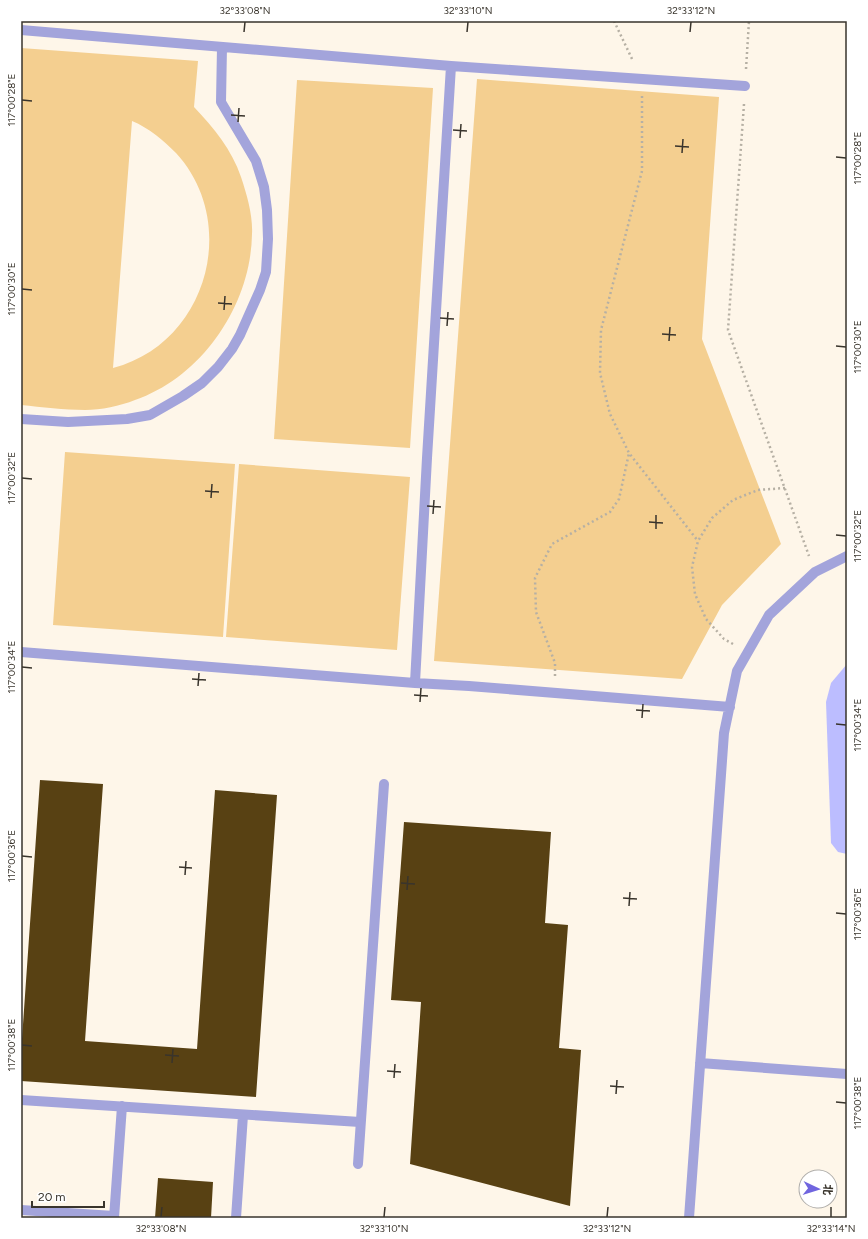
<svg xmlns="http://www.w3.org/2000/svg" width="868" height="1239" font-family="Figtree,'Noto Sans SC',sans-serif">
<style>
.green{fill:#f4cf90;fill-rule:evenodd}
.water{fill:#bcbdff}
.building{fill:#584113}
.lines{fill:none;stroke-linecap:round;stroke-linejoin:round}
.path{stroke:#b6b0a4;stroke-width:2.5;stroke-dasharray:2 3;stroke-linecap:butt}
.lane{stroke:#a3a4db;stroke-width:10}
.ticks{fill:none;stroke:#39342c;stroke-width:1.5}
.neatline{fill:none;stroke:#39342c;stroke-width:1.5}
.ticks-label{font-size:10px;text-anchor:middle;fill:#39342c}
</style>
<rect width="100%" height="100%" fill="#fef6e9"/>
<!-- green -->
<path class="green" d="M 21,48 L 198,61 L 194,107 C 214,128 232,150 241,177 C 247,195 253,216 252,234 C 251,305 202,377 135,400 C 120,406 101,410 85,410 C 64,410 42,407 21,405 ZM 132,121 C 149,128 163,140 176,153 C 241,224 206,344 113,368 Z
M 477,79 L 719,97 L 702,339 L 781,544 L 722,605 L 682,679 L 434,661 Z
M 297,80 L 433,88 L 410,448 L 274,439 Z
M 65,452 L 235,464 L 223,637 L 53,625 Z
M 239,464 L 410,477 L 397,650 L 226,637 Z"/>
<!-- water -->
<path class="water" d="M 847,664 L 847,854 L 838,852 L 831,843 L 826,702 L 831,683 Z"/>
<!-- building -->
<path class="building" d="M 40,780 L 103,784 L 85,1041 L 197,1049 L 215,790 L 277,795 L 256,1097 L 21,1081 L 21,1053 Z
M 404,822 L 551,832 L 545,923 L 568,925 L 559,1048 L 581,1050 L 570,1206 L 410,1164 L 421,1002 L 391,1000 Z
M 158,1178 L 213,1182 L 211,1218 L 155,1218 Z"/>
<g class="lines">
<!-- path -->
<path class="path" d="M 614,21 L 633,61
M 746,69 L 749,21
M 642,96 L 642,171 L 601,330 L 600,373 L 610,414 L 629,453 L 698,541
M 744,104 L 728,330 L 809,556
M 733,644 L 724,639 L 706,619 L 695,594 L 692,567 L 698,541 L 712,518 L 733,500 L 758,490 L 785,488
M 555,676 L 555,663 L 536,612 L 535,578 L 552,544 L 610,512 L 619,499 L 629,453"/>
<!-- lane -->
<path class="lane" d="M 21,30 L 451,66 L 745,86
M 21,419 L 68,422 L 127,419 L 150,415 L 183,396 L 202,383 L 218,367 L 232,349 L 240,335 L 260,290 L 266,272 L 268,239 L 267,210 L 264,187 L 256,161 L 221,102 L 222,47
M 21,652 L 415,683 L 469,686 L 730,707
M 415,683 L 427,458 L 451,66
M 700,1063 L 847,1074
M 21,1100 L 360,1122
M 358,1164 L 384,784
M 21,1210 L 114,1216
M 114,1218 L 122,1106
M 236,1218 L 243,1115
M 689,1218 L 724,733 L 737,671 L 769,615 L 815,572 L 847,556"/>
</g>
<!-- ticks -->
<path class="ticks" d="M 244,32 L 245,22M 467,32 L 468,22M 690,32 L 691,22M 22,100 L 32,101M 231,115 L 245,116M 238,122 L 239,108M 453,130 L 467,131M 460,138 L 461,124M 675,146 L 689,147M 682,153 L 683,139M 836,157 L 846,158M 22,289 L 32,290M 218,303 L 232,304M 224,310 L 225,296M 440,318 L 454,319M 447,326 L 448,312M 662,334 L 676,335M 669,341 L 670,327M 836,346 L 846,347M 22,478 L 32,479M 205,491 L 219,492M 211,498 L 212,484M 427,506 L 441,507M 433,514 L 434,500M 649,522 L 663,523M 656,529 L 656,515M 836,535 L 846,536M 22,667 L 32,668M 192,679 L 206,680M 198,686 L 199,673M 414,695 L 428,696M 420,702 L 421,688M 636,710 L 650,711M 642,718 L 643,704M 836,724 L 846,725M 22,856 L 32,857M 179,867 L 192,868M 185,875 L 186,861M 401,883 L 415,884M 407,890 L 408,876M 623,898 L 637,899M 629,906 L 630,892M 836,913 L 846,914M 22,1045 L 32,1046M 165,1055 L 179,1056M 172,1063 L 173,1049M 387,1071 L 401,1072M 394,1078 L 395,1064M 610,1086 L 624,1087M 616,1094 L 617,1080M 836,1102 L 846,1103M 161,1217 L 162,1207M 384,1217 L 385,1207M 607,1217 L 608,1207M 831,1217 L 831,1207"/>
<!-- border -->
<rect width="868" height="1239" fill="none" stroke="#ffffff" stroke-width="44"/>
<!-- north arrow -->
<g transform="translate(818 1189) rotate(94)"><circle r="19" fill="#ffffff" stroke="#b0aeab"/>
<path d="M0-3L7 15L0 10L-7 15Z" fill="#7065df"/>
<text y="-6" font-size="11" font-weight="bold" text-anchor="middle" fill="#39342c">北</text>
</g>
<!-- scale -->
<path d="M32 1201v6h72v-6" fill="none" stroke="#39342c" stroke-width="2"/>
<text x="38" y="1201" font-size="12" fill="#39342c" stroke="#ffffff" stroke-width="3" paint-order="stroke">20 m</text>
<rect x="22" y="22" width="824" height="1195" class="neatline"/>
<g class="ticks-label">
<text x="245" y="14">32°33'08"N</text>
<text x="468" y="14">32°33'10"N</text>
<text x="691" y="14">32°33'12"N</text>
<text transform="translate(11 100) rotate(-90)" y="4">117°00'28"E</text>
<text transform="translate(857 158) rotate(-90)" y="4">117°00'28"E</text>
<text transform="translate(11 289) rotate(-90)" y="4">117°00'30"E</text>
<text transform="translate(857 347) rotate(-90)" y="4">117°00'30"E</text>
<text transform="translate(11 478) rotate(-90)" y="4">117°00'32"E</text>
<text transform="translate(857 536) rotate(-90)" y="4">117°00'32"E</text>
<text transform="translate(11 667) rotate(-90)" y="4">117°00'34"E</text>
<text transform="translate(857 725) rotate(-90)" y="4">117°00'34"E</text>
<text transform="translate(11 856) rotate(-90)" y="4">117°00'36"E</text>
<text transform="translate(857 914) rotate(-90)" y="4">117°00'36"E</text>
<text transform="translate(11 1045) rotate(-90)" y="4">117°00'38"E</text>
<text transform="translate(857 1103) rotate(-90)" y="4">117°00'38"E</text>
<text x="161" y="1232">32°33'08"N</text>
<text x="384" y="1232">32°33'10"N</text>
<text x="607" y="1232">32°33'12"N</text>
<text x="831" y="1232">32°33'14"N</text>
</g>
</svg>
